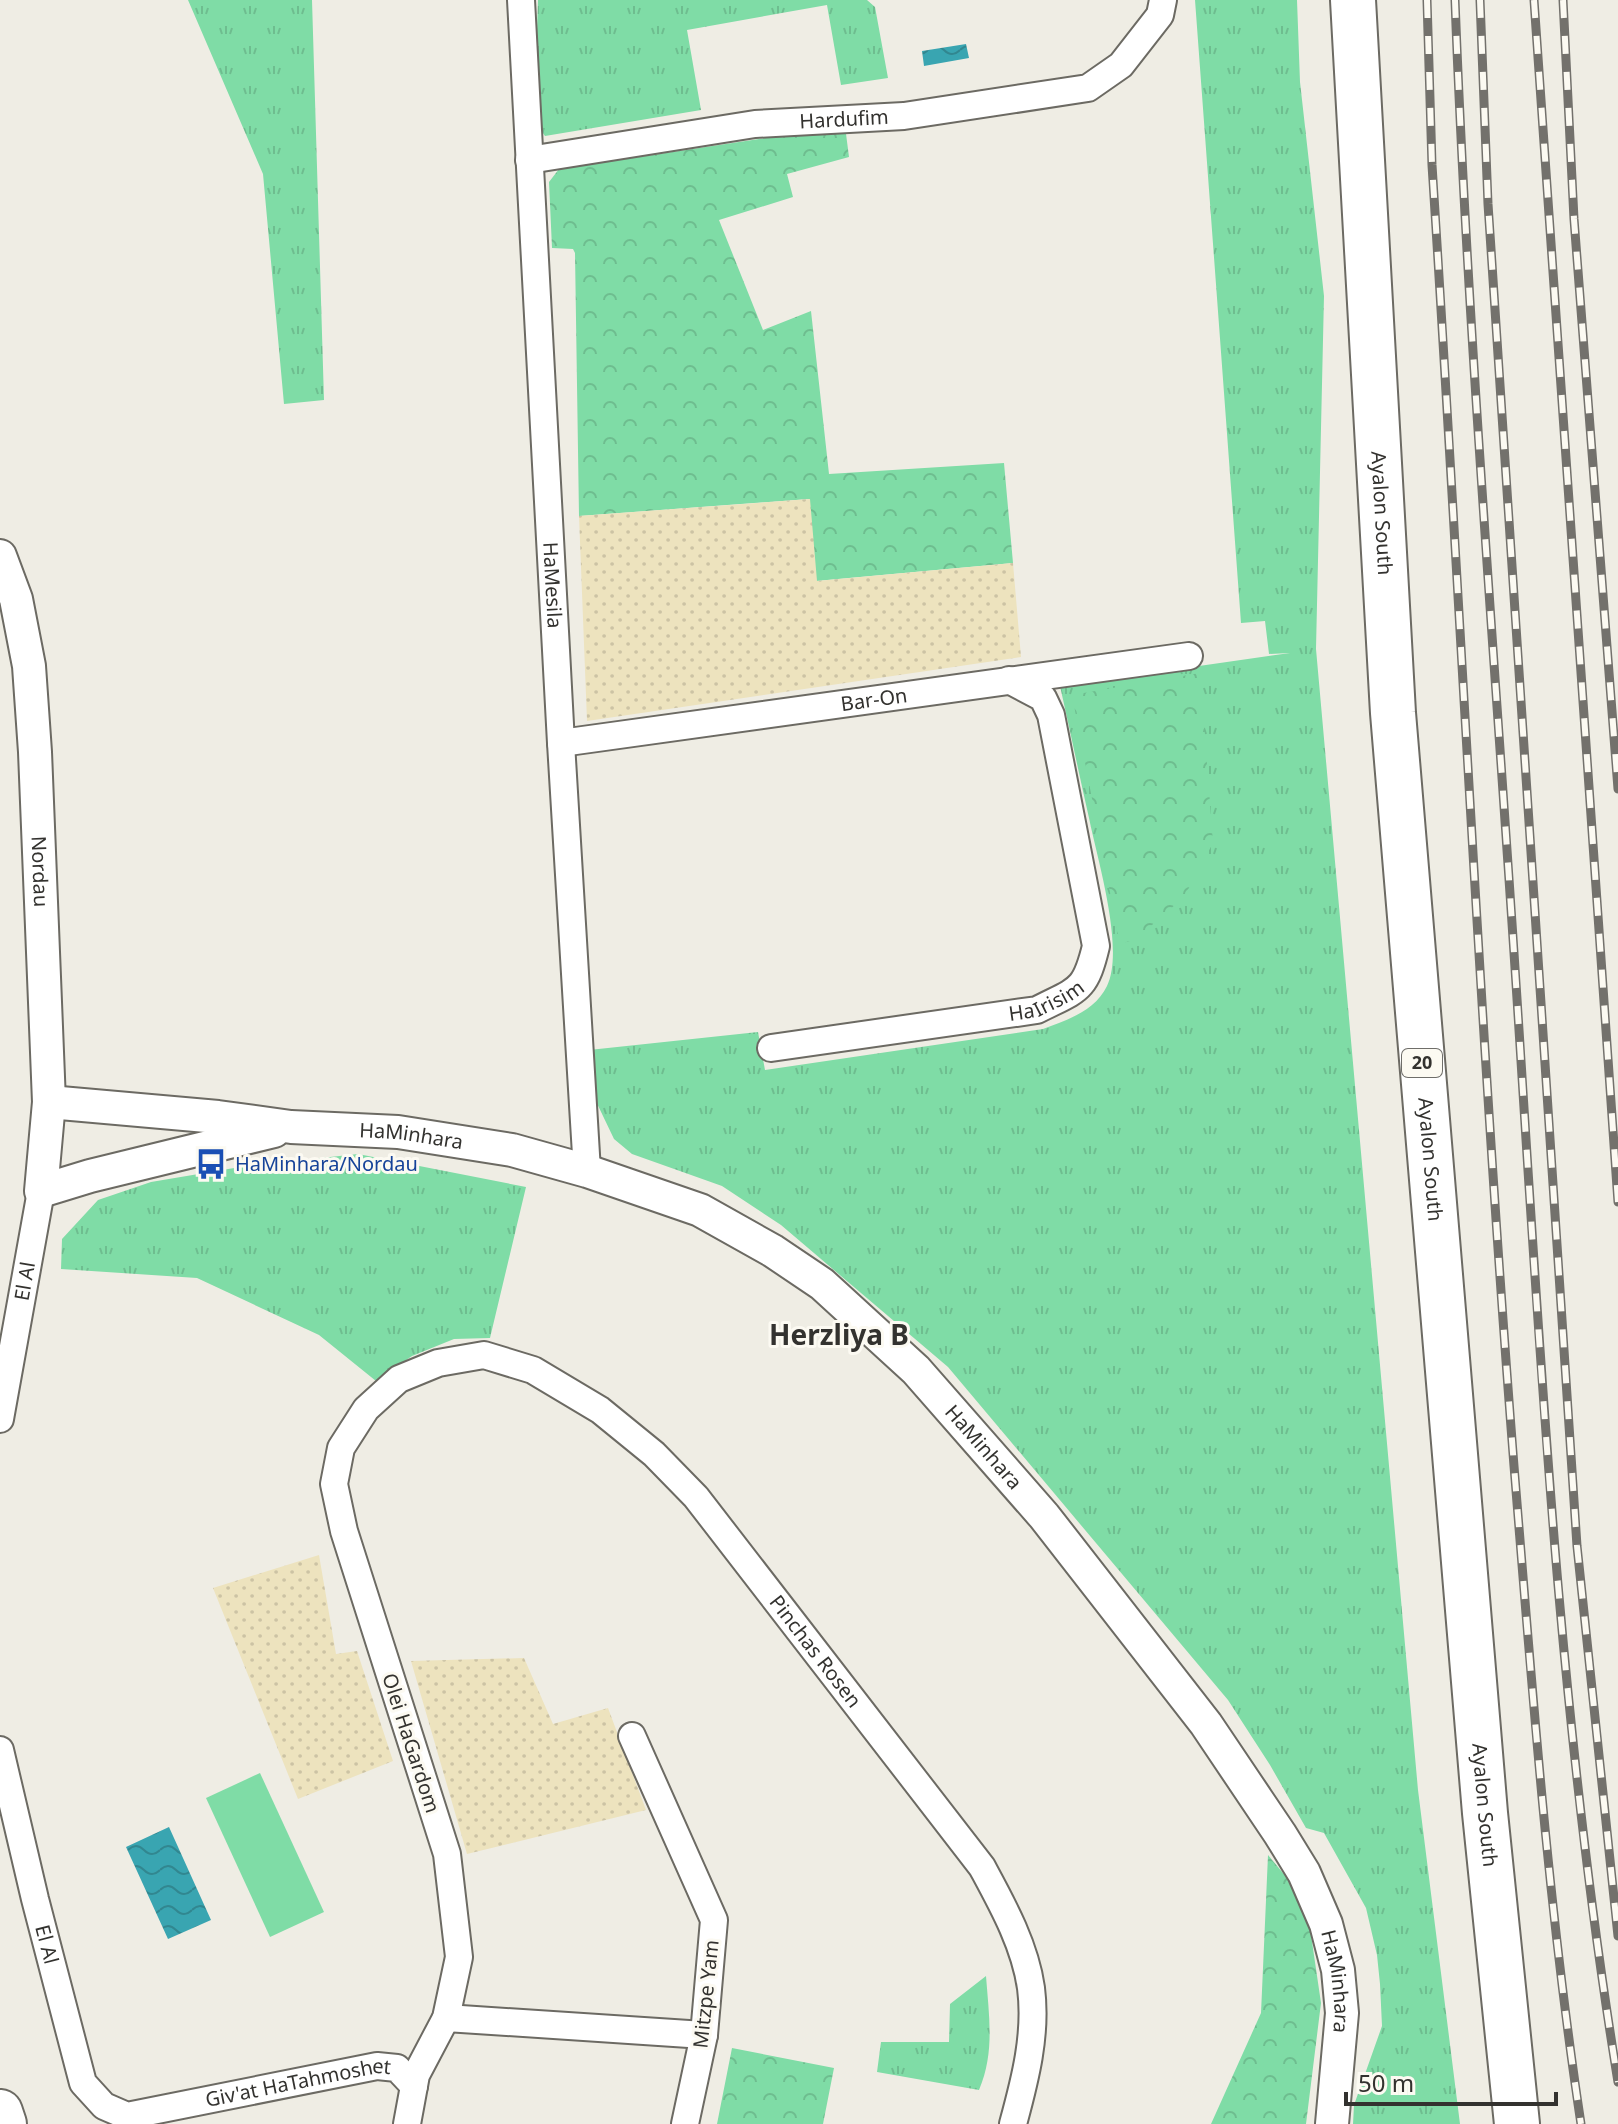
<svg xmlns="http://www.w3.org/2000/svg" width="1618" height="2124" font-family="'Noto Sans',sans-serif">
<style>
.grass{fill:url(#grass-tufts)}
.forest{fill:url(#forest-crowns)}
.sand{fill:url(#sand-dots)}
.garden{fill:#7fdca6}
.water{fill:url(#water-waves)}
.lines{fill:none;stroke-linecap:round;stroke-linejoin:round}
.minor-casing{stroke:#6c6a63;stroke-width:30}
.tertiary-casing{stroke:#6c6a63;stroke-width:36}
.motorway-casing{stroke:#6c6a63;stroke-width:48}
.minor{stroke:#fff;stroke-width:26}
.tertiary{stroke:#fff;stroke-width:32}
.motorway{stroke:#fff;stroke-width:44}
.rail-casing{stroke:#73716c;stroke-width:9}
.rail{stroke:#fcfaf2;stroke-width:6;stroke-dasharray:18;stroke-linecap:butt}
.labels{text-anchor:middle;stroke-width:6;stroke-linejoin:round;paint-order:stroke}
.shield{fill:#fcfaf2;stroke:#6f6e6a;stroke-width:2}
.shield-label{font-size:18px;font-weight:bold;fill:#33322f}
.street-label{font-size:20px;fill:#33322f;stroke:#fcfaf2}
.transit-label{font-size:20px;fill:#164399;stroke:#fcfaf2;text-anchor:start}
.district-label{font-size:28px;font-weight:bold;fill:#33322f;stroke:#fcfaf2}
</style>
<defs>
<pattern id="grass-tufts" width="24" height="20" patternUnits="userSpaceOnUse" patternTransform="scale(2)"><rect width="24" height="20" fill="#7fdca6"/><path d="M3 7l-1-3M5 7V3M7 7l1-3M15 17l-1-3M17 17v-4M19 17l1-3" fill="none" stroke="#6ebd8f"/></pattern>
<pattern id="forest-crowns" width="20" height="18" patternUnits="userSpaceOnUse" patternTransform="scale(2)"><rect width="20" height="18" fill="#7fdca6"/><path d="M2 6a3 3 0 1 1 6 0M12 15a3 3 0 1 1 6 0" fill="none" stroke="#6ebd8f"/></pattern>
<pattern id="sand-dots" width="8" height="8" patternUnits="userSpaceOnUse" patternTransform="scale(2)"><rect width="8" height="8" fill="#ede3be"/><path d="M2 2h.1M6 6h.1" fill="none" stroke="#ccc3a4" stroke-width="1.8" stroke-linecap="round"/></pattern>
<pattern id="water-waves" width="16" height="10" patternUnits="userSpaceOnUse" patternTransform="scale(2)"><rect width="16" height="10" fill="#39a5b1"/><path d="M0 5q4-4 8 0t8 0" fill="none" stroke="#318790"/></pattern>
</defs>
<rect width="100%" height="100%" fill="#efede4"/>
<!-- grass -->
<path class="grass" d="M 188,0 L 312,0 L 324,400 L 284,404 L 263,174 Z
M 538,0 L 867,0 L 875,7 L 888,78 L 841,85 L 827,5 L 687,30 L 701,110 L 545,136 L 534,121 Z
M 1195,0 L 1297,0 L 1300,82 L 1324,296 L 1316,649 L 1418,1790 L 1460,2124 L 1353,2124 L 1354,2105 L 1382,2026 L 1380,1984 L 1377,1955 L 1366,1908 L 1324,1833 L 1306,1828 L 1270,1765 L 1228,1700 L 948,1367 L 781,1225 L 722,1186 L 632,1154 L 614,1139 L 592,1093 L 589,1050 L 758,1032 L 765,1070 L 1043,1029 C 1067,1020 1095,1011 1107,986 C 1125,949 1097,858 1089,818 C 1079,774 1070,730 1060,686 L 1290,653 L 1269,654 L 1265,621 L 1241,623 Z
M 358,1154 L 526,1187 L 490,1338 L 454,1339 L 412,1356 L 376,1381 L 319,1335 L 197,1278 L 61,1269 L 62,1239 L 98,1200 L 151,1182 L 246,1166 Z
M 986,1976 C 989,2016 995,2053 979,2090 L 877,2072 L 881,2042 L 949,2042 L 950,2004 Z"/>
<!-- forest -->
<path class="forest" d="M 845,126 L 849,157 L 787,174 L 793,197 L 719,220 L 763,330 L 811,311 L 829,474 L 1004,463 L 1013,563 L 816,581 L 809,499 L 579,516 L 575,253 L 573,249 L 552,248 L 549,182 L 559,169 Z
M 1200,673 L 1213,843 L 1184,897 L 1136,939 L 1120,944 L 1072,695 Z
M 1268,1855 L 1288,1879 L 1310,1928 L 1321,2003 L 1306,2124 L 1211,2124 L 1261,2013 Z
M 732,2048 L 834,2068 L 823,2124 L 717,2124 Z"/>
<!-- sand -->
<path class="sand" d="M 810,499 L 817,581 L 1013,563 L 1021,657 L 587,721 L 579,516 Z
M 319,1555 L 336,1654 L 357,1651 L 393,1761 L 298,1799 L 213,1588 Z
M 524,1658 L 553,1724 L 608,1708 L 646,1810 L 467,1854 L 411,1661 Z"/>
<!-- garden -->
<path class="garden" d="M 260,1773 L 324,1912 L 270,1937 L 206,1798 Z"/>
<!-- water -->
<path class="water" d="M 966,44 L 969,58 L 924,66 L 922,51 Z
M 169,1827 L 211,1920 L 168,1939 L 126,1847 Z"/>
<g class="lines">
<defs>
<g id="minor">
<path id="s1" d="M 521,0 L 561,743 L 587,1171"/>
<path id="s2" d="M 529,160 L 755,124 L 904,116 L 1088,88 L 1121,65 L 1160,15 L 1163,0"/>
<path id="s3" d="M 561,743 L 1189,656"/>
<path id="s4" d="M 771,1048 L 1037,1010 C 1078,989 1085,992 1096,946 L 1051,715 L 1043,698 L 1009,680"/>
<path id="s5" d="M 0,1419 L 41,1191"/>
<path d="M 632,1736 L 714,1920 L 704,2035 L 685,2124"/>
<path id="s6" d="M 0,1750 L 35,1899 L 83,2083 L 104,2106 L 127,2116 L 377,2066 L 397,2068 L 414,2086"/>
<path d="M 446,2018 L 704,2035"/>
<path id="s7" d="M 407,2124 L 416,2075 L 446,2018 L 459,1957 L 447,1854 L 344,1531 L 334,1484 L 341,1448 L 366,1409 L 399,1379 L 438,1363 L 484,1355 L 533,1370 L 600,1410 L 654,1454 L 696,1497 L 982,1867 C 1002,1904 1025,1945 1031,1988 C 1037,2034 1025,2080 1013,2124"/>
</g>
<g id="tertiary">
<path id="s8" d="M 0,556 L 16,599 L 29,666 L 35,752 L 49,1102 L 41,1191 L 90,1176 L 274,1131"/>
<path id="s9" d="M 49,1102 L 218,1117 L 291,1127 L 398,1132 L 512,1150 L 587,1171 L 700,1210 L 773,1251 L 822,1284 L 916,1370 L 1044,1516 L 1206,1724 L 1280,1834 L 1304,1873 L 1326,1924 L 1338,1970 L 1342,2013 L 1332,2124"/>
</g>
<g id="motorway">
<path id="s10" d="M 1353,0 L 1393,713 L 1485,1813 L 1517,2124"/>
<path d="M 0,2112 L 4,2124"/>
</g>
</defs>
<!-- minor casing -->
<use href="#minor" class="minor-casing"/>
<!-- tertiary casing -->
<use href="#tertiary" class="tertiary-casing"/>
<!-- motorway casing -->
<use href="#motorway" class="motorway-casing"/>
<!-- minor -->
<use href="#minor" class="minor"/>
<!-- tertiary -->
<use href="#tertiary" class="tertiary"/>
<!-- motorway -->
<use href="#motorway" class="motorway"/>
<defs>
<path id="rail" d="M 1427,0 L 1432,165 C 1460,598 1480,1033 1514,1466 C 1532,1686 1548,1906 1581,2124
M 1455,0 C 1467,318 1493,636 1514,953 C 1539,1330 1557,1709 1618,2082
M 1480,0 L 1488,204 L 1577,1546 L 1618,1936
M 1534,0 L 1618,1202
M 1563,0 L 1574,219 L 1618,789"/>
</defs>
<!-- rail casing -->
<use href="#rail" class="rail-casing"/>
<!-- rail -->
<use href="#rail" class="rail"/>
</g>
<!-- icons -->
<defs>
<symbol id="bus-bare" viewBox="-9 -9 18 18"><path d="M-5-6H5V4H4V6H2V4H-2V6H-4V4H-5ZM-3.5-4V0h7V-4ZM-3.5 1.2v1.5H-2V1.2ZM2 1.2v1.5H3.5V1.2Z" fill="#1a4fb4" stroke="#fcfaf2" stroke-width="2.5" paint-order="stroke"/></symbol>
</defs>
<g fill-rule="evenodd">
<use href="#bus-bare" x="189" y="1142" width="44" height="44"/>
</g>
<g class="labels">
<!-- shield labels -->
<rect class="shield" x="1402" y="1049" width="40" height="28" rx="6"/>
<g class="shield-label">
<text x="1422" y="1069">20</text>
</g>
<!-- street labels -->
<g class="street-label">
<text dy="7" stroke="none"><textPath href="#s2" startOffset="318">Hardufim</textPath></text>
<text dy="7" stroke="none"><textPath href="#s10" startOffset="514">Ayalon South</textPath></text>
<text dy="7" stroke="none"><textPath href="#s1" startOffset="586">HaMesila</textPath></text>
<text dy="7" stroke="none"><textPath href="#s3" startOffset="316">Bar-On</textPath></text>
<text dy="7" stroke="none"><textPath href="#s8" startOffset="320">Nordau</textPath></text>
<text dy="7" stroke="none"><textPath href="#s4" startOffset="280">HaIrisim</textPath></text>
<text dy="7" stroke="none"><textPath href="#s9" startOffset="364">HaMinhara</textPath></text>
<text dy="7" stroke="none"><textPath href="#s10" startOffset="1162">Ayalon South</textPath></text>
<text dy="7" stroke="none"><textPath href="#s5" startOffset="140">El Al</textPath></text>
<text dy="7" stroke="none"><textPath href="#s9" startOffset="1036">HaMinhara</textPath></text>
<text dy="7" stroke="none"><textPath href="#s7" startOffset="1338">Pinchas Rosen</textPath></text>
<text transform="translate(411 1743) rotate(72)" y="7">Olei HaGardom</text>
<text dy="7" stroke="none"><textPath href="#s10" startOffset="1810">Ayalon South</textPath></text>
<text dy="7" stroke="none"><textPath href="#s6" startOffset="200">El Al</textPath></text>
<text dy="7" stroke="none"><textPath href="#s9" startOffset="1684">HaMinhara</textPath></text>
<text transform="translate(706 1994) rotate(-84)" y="7">Mitzpe Yam</text>
<text dy="7" stroke="none"><textPath href="#s6" startOffset="574">Giv'at HaTahmoshet</textPath></text>
</g>
<!-- transit labels -->
<g class="transit-label">
<text x="235" y="1171">HaMinhara/Nordau</text>
</g>
<!-- district labels -->
<g class="district-label">
<text x="839" y="1345">Herzliya B</text>
</g>
</g>
<!-- scale -->
<path d="M1346 2092v12h210v-12" fill="none" stroke="#33322f" stroke-width="4"/>
<text x="1358" y="2092" font-size="24" fill="#33322f" stroke="#fcfaf2" stroke-width="6" paint-order="stroke">50 m</text>
</svg>
